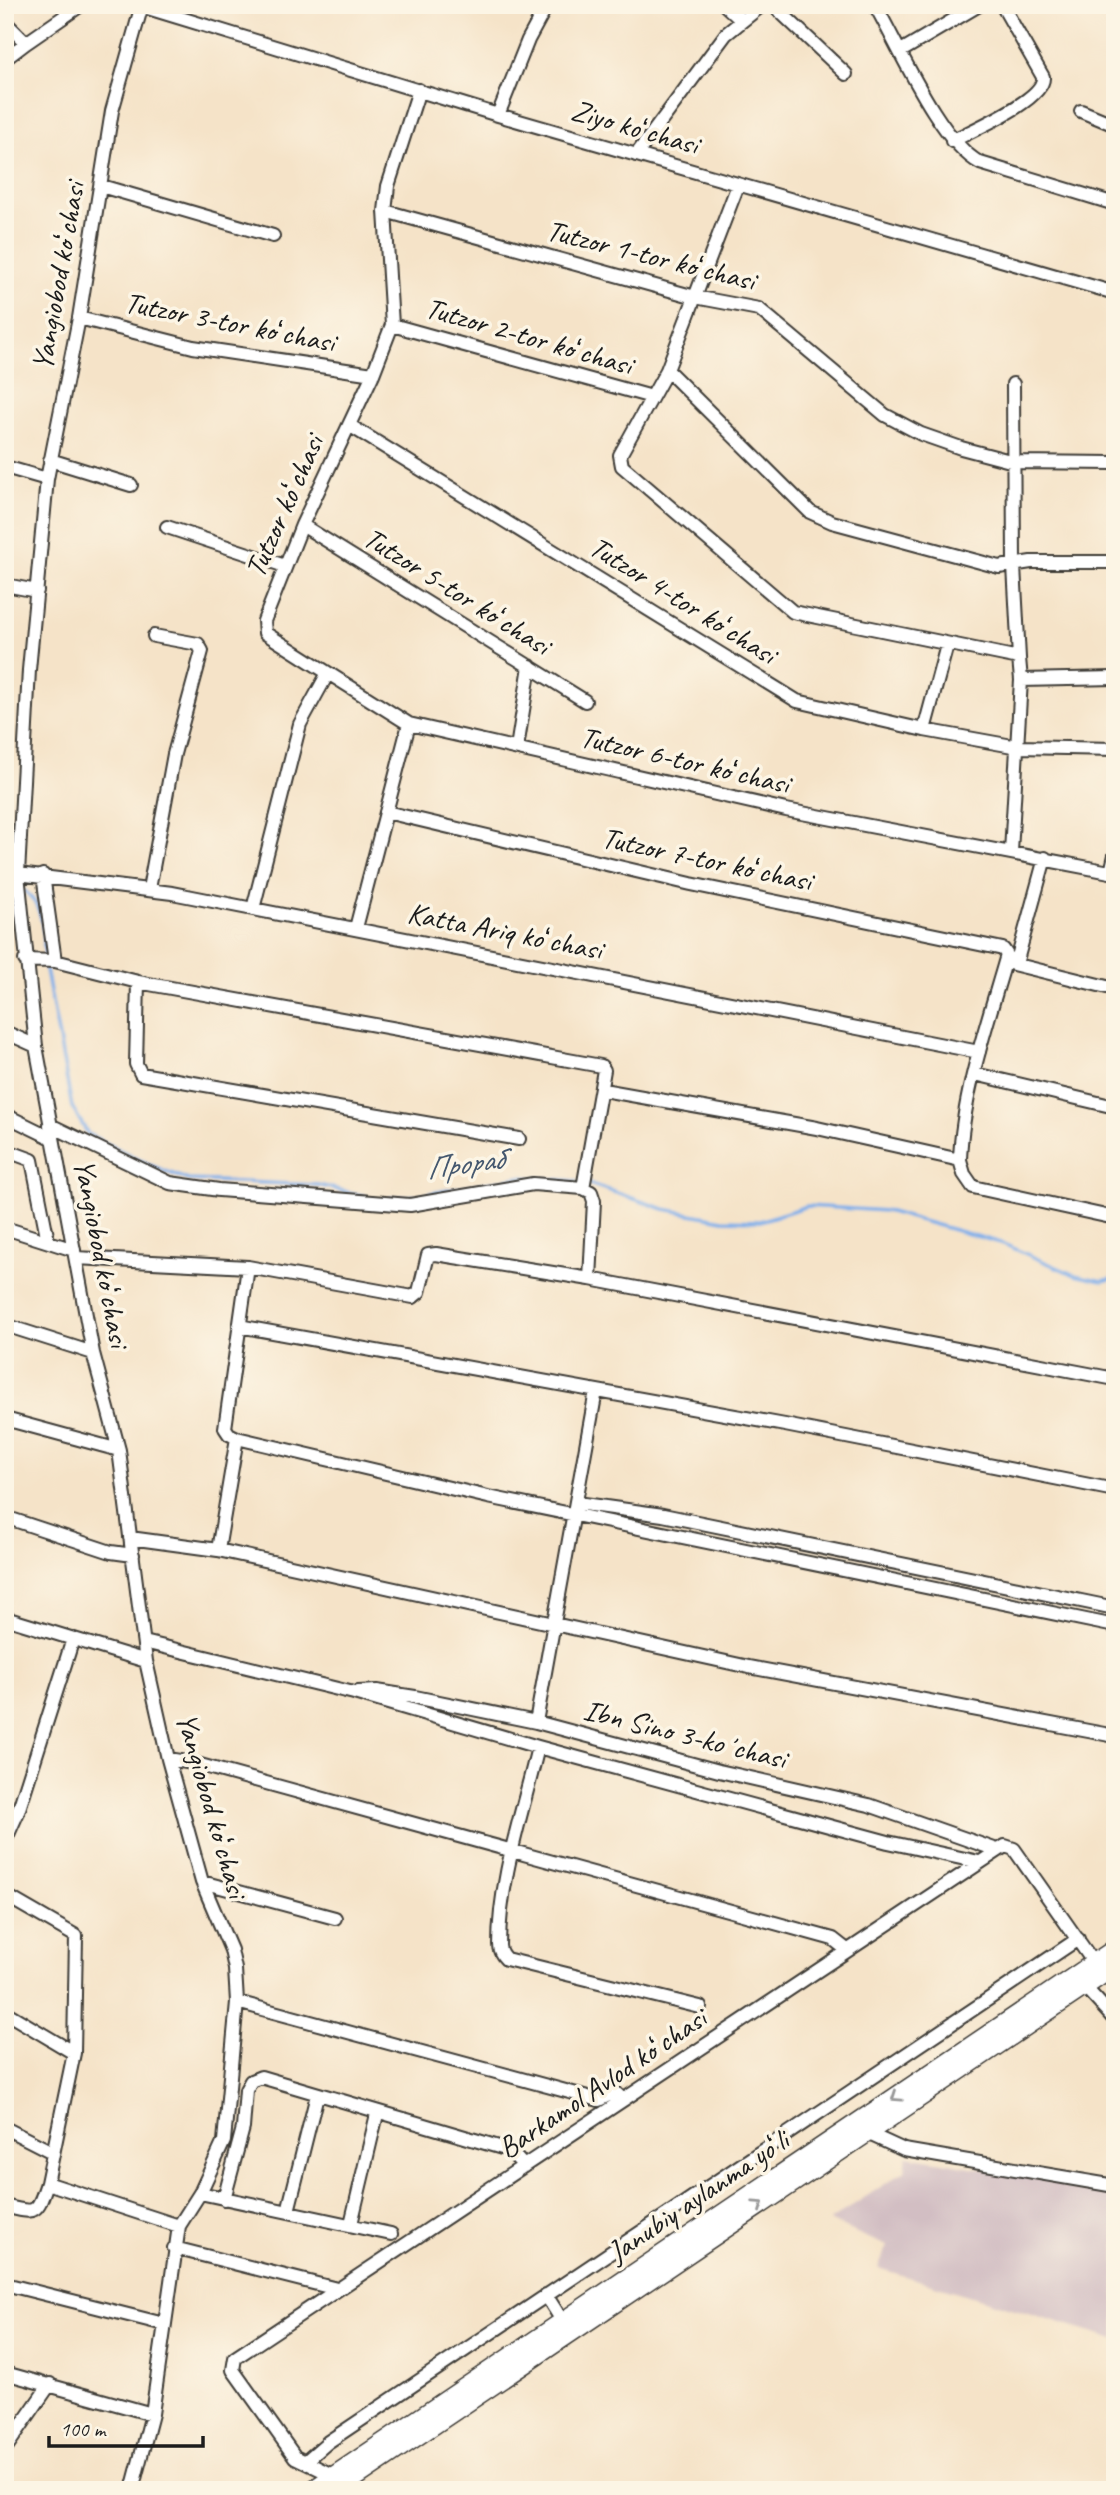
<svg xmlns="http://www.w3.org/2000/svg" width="1120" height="2495" font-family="Caveat,sans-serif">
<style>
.industrial{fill:#d2bec3}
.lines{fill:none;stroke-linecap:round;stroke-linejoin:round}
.stream{stroke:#7fafea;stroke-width:3.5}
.minor-casing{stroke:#3d3a36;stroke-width:16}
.highway-casing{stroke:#3d3a36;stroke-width:21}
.minor{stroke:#fff;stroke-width:12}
.highway{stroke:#fff;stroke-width:18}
.oneway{stroke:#999}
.labels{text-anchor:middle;stroke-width:7;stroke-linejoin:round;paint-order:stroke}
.street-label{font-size:30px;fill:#1c1c1c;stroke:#fcf5e5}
.water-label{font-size:32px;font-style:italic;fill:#44576e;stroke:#fcf5e5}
</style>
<rect width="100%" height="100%" fill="#fcf5e5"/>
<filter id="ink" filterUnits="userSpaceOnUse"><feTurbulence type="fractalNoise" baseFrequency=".0143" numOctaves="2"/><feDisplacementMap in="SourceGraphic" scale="14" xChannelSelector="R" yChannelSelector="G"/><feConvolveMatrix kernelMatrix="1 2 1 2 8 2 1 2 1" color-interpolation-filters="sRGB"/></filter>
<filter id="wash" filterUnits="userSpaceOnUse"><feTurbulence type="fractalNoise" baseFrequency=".00686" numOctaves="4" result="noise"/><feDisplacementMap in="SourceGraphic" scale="28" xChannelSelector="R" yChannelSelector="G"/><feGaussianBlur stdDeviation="1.57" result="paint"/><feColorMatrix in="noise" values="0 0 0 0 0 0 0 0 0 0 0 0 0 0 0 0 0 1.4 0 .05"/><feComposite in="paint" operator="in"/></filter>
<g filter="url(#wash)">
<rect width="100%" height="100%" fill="#f5e3c8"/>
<!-- industrial -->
<path class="industrial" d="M 907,2156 L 1115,2191 L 1115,2339 L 878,2268 L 887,2246 L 829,2221 L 905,2171 Z"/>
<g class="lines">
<!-- stream -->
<path class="stream" d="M 5,889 L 17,890
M 25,891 C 45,909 43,931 45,957
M 45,965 L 72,1107 L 88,1134 L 155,1167 L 188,1180 L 318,1185 L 365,1196
M 587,1183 L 664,1209 L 723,1220 L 760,1221 L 807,1206 L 886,1211 L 1001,1243 L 1075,1275 L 1102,1281 L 1115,1278
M 390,1198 L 416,1196 L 519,1177 L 576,1181"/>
</g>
</g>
<g filter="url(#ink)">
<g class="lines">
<defs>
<path id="minor" d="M 138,5 L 498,115 L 1115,293
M 725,5 L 741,20
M 773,5 L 846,74
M 875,5 C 899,47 940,142 980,163 L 1115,204
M 5,22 L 26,43 L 81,5
M 901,51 L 979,5
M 5,59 L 26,43
M 1081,111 L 1115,125
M 498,115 L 528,40 L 547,5
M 952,141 C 972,130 1045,100 1043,77 L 1002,5
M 636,155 L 726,34 L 762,5
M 738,185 L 667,370 L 620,455 L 622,466 L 793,612 L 1019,658 L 1021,680 L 1115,678
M 101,186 L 273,236
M 385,211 L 695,297 L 759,309 L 885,415 L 921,434 L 961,448 L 1014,462 L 1115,463
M 79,318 L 193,347 L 373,374
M 392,325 L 652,397
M 667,370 L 810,512 L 832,522 L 999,567 L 1031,562 L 1115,562
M 1013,384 L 1014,566 L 1019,658
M 349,425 L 797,701 L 924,730 L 1018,747 L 1115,749
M 50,460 L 131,485
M 5,467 L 47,479
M 302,525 L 585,701
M 167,527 L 285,566
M 5,585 L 37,591
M 328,673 L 409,724 L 786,810 L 1115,873
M 924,730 L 947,645
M 517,748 L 530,666
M 386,812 L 691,884 L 1003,949 L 1007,955 C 989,1018 962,1095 960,1160
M 1011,852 L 1021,680
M 5,868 L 18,874 L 172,893 L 979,1052
M 1111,872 L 1115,855
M 43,875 L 55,961
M 149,889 L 174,754 L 202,651 L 198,644 L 154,636
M 253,909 L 300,724 L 328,673 L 265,633 L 264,621 L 302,525 L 373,374 L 392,325 L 385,211 L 388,186 L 419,90
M 356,928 L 409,724
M 25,960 L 55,961 L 138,982 L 601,1066 L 604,1070 L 583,1188
M 1005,962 L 1115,989
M 1016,964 L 1045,858
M 138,982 L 136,1064 L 141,1074 L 519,1139
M 5,1032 L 36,1046
M 975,1074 L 1115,1107
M 603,1090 L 817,1128 L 960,1160 L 964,1174 L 973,1187 L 1115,1218
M 5,1115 L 52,1138
M 50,1125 L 170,1183 L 219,1190 L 410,1205 L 533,1184 L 583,1188 L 591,1192 L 594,1201 L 590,1279
M 5,1150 L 32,1160 L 48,1241
M 5,1228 L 74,1250
M 76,1258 L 248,1267 L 413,1297 L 419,1292 L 428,1255 L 436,1254 L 590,1279 L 1115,1379
M 248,1267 L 225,1428 L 229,1434 L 237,1438 L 218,1550 L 749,1667 L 1115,1736
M 5,1325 L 93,1353
M 239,1326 L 785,1425 L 1115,1490
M 5,1419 L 119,1450
M 237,1438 L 488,1497 L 1115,1626
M 577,1503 L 663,1515 L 1115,1608
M 5,1517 L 111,1552 L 133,1555
M 130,1538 L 218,1550
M 5,1618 L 146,1661
M 144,1642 L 354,1693 L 538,1747 L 888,1842 L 979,1862
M 358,1692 L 377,1691 L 415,1697 L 536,1722 L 719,1771 L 869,1805 L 997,1850
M 536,1722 L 596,1391
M 538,1747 C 523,1811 499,1879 499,1945 C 499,1951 502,1955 506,1959 L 700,2007
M 168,1759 L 193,1763 L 833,1939 L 847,1950
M 5,1841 L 18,1812 L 73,1639
M 202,1882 L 335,1918
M 5,1895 L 76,1936 L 74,2053 L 47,2183 L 179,2226
M 1084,1986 L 1115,2020
M 237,2002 L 599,2100 L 615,2092 L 623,2100
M 5,2012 L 74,2053
M 5,2128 L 52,2152
M 867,2133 L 904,2150 L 1115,2186
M 200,2193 L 391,2234
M 224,2199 L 243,2128 L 246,2090 L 251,2081 L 261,2077 L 509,2150 L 524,2166
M 5,2206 C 37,2215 37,2213 47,2183
M 288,2211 L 317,2095
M 351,2224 L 377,2114
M 174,2248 L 337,2289
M 5,2284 L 164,2324
M 546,2295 L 563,2322
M 5,2373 L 152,2414
M 5,2449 L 50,2384
M 305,2462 L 328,2442 L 1078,1939
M 334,2476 L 295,2457 L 233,2370 L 235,2358 L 1005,1846 L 1014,1849 L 1094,1963
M 132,2490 L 152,2414 L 179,2226 L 200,2193 L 224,2141 L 237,2002 L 235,1969 L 231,1950 L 202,1882 L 168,1759 L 146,1661 L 119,1450 L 93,1353 L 36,1046 L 18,874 L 29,670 L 47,479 L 79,318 L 112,111 L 142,5"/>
<path id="highway" d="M 313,2490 L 1115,1949
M 337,2490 L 1115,1966"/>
</defs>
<!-- minor casing -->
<use href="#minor" class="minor-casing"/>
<!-- highway casing -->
<use href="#highway" class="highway-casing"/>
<!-- minor -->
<use href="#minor" class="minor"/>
<!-- highway -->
<use href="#highway" class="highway"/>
</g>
<!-- one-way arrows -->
<defs><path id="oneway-chevron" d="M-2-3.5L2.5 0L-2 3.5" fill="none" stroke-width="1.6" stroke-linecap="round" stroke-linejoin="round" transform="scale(1.75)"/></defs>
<g class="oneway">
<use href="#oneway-chevron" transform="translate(896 2097) rotate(146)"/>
<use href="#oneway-chevron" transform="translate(759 2205) rotate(-34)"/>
</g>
</g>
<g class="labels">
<!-- street labels -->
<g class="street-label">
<text transform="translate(635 127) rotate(16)" y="10">Ziyo koʻchasi</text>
<text transform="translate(651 255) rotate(14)" y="10">Tutzor 1-tor koʻchasi</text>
<text transform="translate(58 276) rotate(-80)" y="10">Yangiobod koʻchasi</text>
<text transform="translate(230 322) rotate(11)" y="10">Tutzor 3-tor koʻchasi</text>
<text transform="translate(529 336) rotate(16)" y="10">Tutzor 2-tor koʻchasi</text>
<text transform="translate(284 506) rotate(-66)" y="10">Tutzor koʻchasi</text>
<text transform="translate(457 591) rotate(32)" y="10">Tutzor 5-tor koʻchasi</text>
<text transform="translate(683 600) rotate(32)" y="10">Tutzor 4-tor koʻchasi</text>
<text transform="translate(685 760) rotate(13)" y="10">Tutzor 6-tor koʻchasi</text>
<text transform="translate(707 859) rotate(12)" y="10">Tutzor 7-tor koʻchasi</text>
<text transform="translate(505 931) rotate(11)" y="10">Katta Ariq koʻchasi</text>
<text transform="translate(102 1253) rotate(79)" y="10">Yangiobod koʻchasi</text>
<text transform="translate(685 1734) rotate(14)" y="10">Ibn Sino 3-koʼchasi</text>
<text transform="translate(212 1805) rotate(74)" y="10">Yangiobod koʻchasi</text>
<text transform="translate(602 2083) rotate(-34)" y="10">Barkamol Avlod koʻchasi</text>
<text transform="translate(698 2196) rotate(-34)" y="10">Janubiy aylanma yoʻli</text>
</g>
<!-- water labels -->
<g class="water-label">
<text transform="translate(464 1163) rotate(-8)" y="11">Прораб</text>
</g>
</g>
<!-- margin -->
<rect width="1120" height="2495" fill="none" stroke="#fcf5e5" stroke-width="28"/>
<!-- scale -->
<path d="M49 2436v10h154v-10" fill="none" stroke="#1c1c1c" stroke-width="3.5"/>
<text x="60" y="2436" font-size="21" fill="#1c1c1c" stroke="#fcf5e5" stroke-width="5" paint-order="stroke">100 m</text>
</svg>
